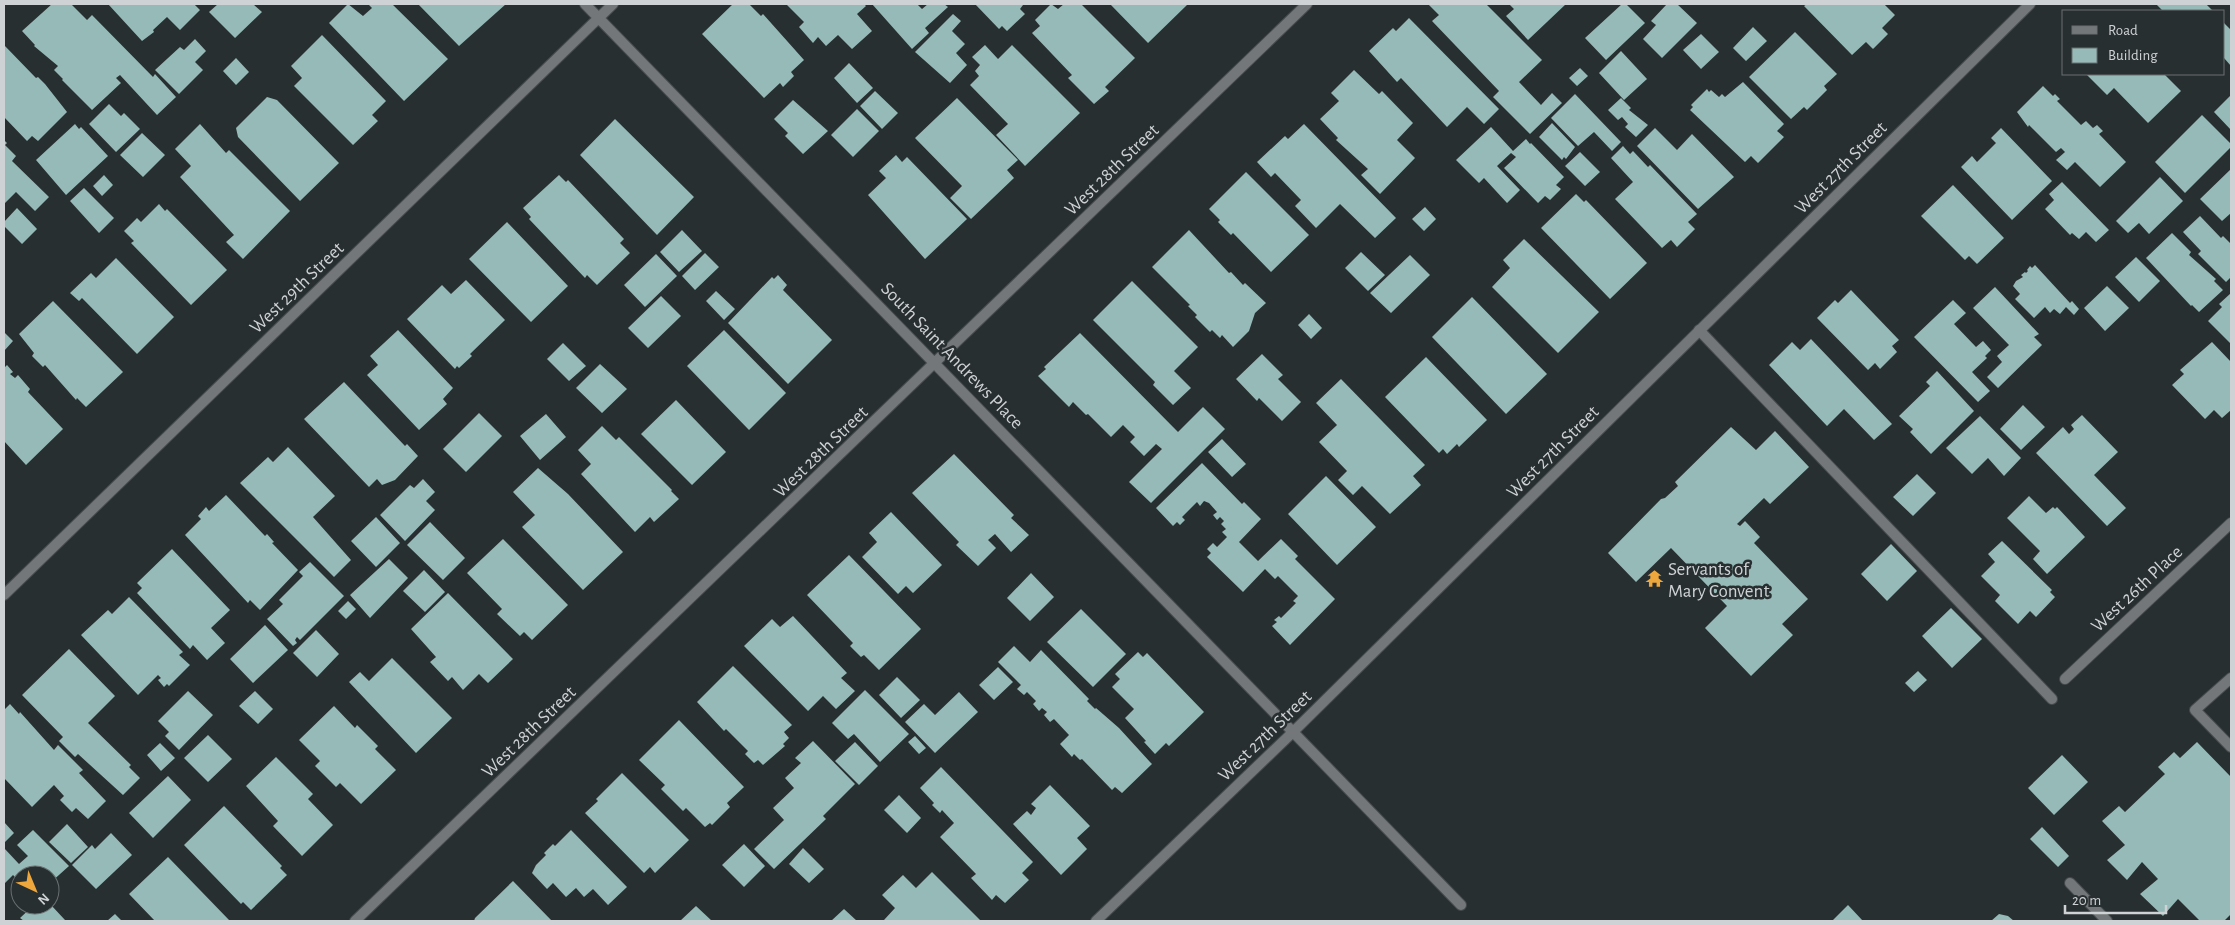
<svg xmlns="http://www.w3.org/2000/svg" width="2235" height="925" font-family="'Alegreya Sans',sans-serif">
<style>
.building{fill:#95bab7}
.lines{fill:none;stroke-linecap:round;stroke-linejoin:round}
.service-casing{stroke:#464c4e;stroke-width:12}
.minor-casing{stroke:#464c4e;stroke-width:12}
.service{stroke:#747779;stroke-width:10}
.minor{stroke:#747779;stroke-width:10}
.labels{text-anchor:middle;stroke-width:5;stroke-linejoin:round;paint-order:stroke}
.street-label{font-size:19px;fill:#ced2d4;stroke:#282f31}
.poi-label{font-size:19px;fill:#ced2d4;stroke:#282f31;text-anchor:start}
</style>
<rect width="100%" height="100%" fill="#282f31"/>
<!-- building -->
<path class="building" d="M 52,4 L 71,4 L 87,20 L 92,15 L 153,77 L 155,74 L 176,97 L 157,115 L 120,75 L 116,78 L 121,83 L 92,110 L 62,80 L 63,79 L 54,70 L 58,66 L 34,46 L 35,45 L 22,31 Z
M 108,4 L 194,4 L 200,10 L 180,30 L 167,17 L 153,30 L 154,32 L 142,41 Z
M 218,4 L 253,4 L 262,12 L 235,38 L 209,12 Z
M 348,4 L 363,16 L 372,8 L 368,4 L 392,4 L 448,59 L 404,101 L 329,23 Z
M 418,4 L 506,4 L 459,46 Z
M 733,4 L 749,4 L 761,16 L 763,14 L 804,60 L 791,72 L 794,76 L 783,87 L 780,83 L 764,98 L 702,34 Z
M 786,4 L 864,4 L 866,6 L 857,14 L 872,31 L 852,49 L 838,35 L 826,46 L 818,37 L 813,43 L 799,27 L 804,22 Z
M 872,4 L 917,4 L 922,9 L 928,4 L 944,4 L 948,7 L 925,28 L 929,33 L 912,49 Z
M 975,4 L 1022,4 L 1023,5 L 1020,9 L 1025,14 L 1007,31 L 1002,26 L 999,29 Z
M 1051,4 L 1058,9 L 1064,4 L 1081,4 L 1135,58 L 1105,87 L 1109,91 L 1094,104 L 1068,78 L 1072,75 L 1032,33 L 1040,26 L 1035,20 Z
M 1110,4 L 1186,4 L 1187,5 L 1148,43 Z
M 1428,4 L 1486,4 L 1542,60 L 1519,82 L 1541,105 L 1552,93 L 1562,103 L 1530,134 L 1493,97 L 1499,91 L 1432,21 L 1439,15 Z
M 1509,4 L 1566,4 L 1528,40 L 1506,16 L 1514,9 Z
M 1622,4 L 1626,4 L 1645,23 L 1606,60 L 1585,38 Z
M 1667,4 L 1677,4 L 1697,23 L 1662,58 L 1643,39 L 1656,25 L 1651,21 Z
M 1807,4 L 1884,4 L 1895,15 L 1882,28 L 1888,34 L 1873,49 L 1866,42 L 1852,55 L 1804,6 Z
M 2156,4 L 2206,4 L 2213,11 L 2163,11 Z
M 953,14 L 961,21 L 952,31 L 965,44 L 956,53 L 967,65 L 950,83 L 915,52 Z
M 1409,18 L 1499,109 L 1484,124 L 1467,107 L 1447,127 L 1401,78 L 1397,82 L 1369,51 L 1393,28 L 1396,31 Z
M 2224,23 L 2231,30 L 2231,66 L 2224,58 Z
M 1753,27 L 1767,41 L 1746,61 L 1733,48 Z
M 1795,32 L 1837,74 L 1824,86 L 1827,90 L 1807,110 L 1804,107 L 1791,119 L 1749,77 Z
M 1701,34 L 1719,52 L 1701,69 L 1683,50 Z
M 322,35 L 386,101 L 372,115 L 378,121 L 353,145 L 294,86 L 302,78 L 291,66 Z
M 195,39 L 206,51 L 195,62 L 203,70 L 179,94 L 155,70 L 180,47 L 184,50 Z
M 4,45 L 36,78 L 38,77 L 45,84 L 67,112 L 38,141 L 32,136 L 27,141 L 4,117 Z
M 985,45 L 998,59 L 1012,45 L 1080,113 L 1025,166 L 996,135 L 1008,124 L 970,85 L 979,76 L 975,71 L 980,65 L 972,57 Z
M 1621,51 L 1647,79 L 1624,100 L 1599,73 Z
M 236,58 L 249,72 L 236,85 L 223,71 Z
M 849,63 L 873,88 L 857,103 L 834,78 Z
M 1580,68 L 1588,76 L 1577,86 L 1569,78 Z
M 1354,70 L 1379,94 L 1382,91 L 1413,123 L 1397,140 L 1415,158 L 1380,194 L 1361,175 L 1368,169 L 1336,140 L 1338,138 L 1320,119 L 1339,101 L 1331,93 Z
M 2086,74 L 2166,74 L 2165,75 L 2181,91 L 2148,123 L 2114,88 L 2107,95 Z
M 1743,82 L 1784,124 L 1777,131 L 1784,137 L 1758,163 L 1751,156 L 1745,162 L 1690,110 L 1693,107 L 1691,105 L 1707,89 L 1709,92 L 1711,90 L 1719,97 L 1722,94 L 1725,97 Z
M 2043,86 L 2053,96 L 2055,94 L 2060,99 L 2057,101 L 2081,125 L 2086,121 L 2093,128 L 2097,125 L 2103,131 L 2099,134 L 2126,162 L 2100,187 L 2075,162 L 2067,170 L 2056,160 L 2065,152 L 2061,148 L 2056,152 L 2029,125 L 2028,127 L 2017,112 Z
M 875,91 L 898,113 L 882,129 L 860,106 Z
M 1575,94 L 1621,142 L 1612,151 L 1594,132 L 1578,146 L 1551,118 Z
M 2231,95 L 2231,130 L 2214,112 Z
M 267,97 L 277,100 L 339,163 L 300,201 L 238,137 L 236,128 Z
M 957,98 L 1018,160 L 1007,170 L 1014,178 L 971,219 L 950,198 L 962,186 L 915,138 Z
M 1621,98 L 1631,108 L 1629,110 L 1648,125 L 1636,137 L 1625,127 L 1628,124 L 1622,117 L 1618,120 L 1608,110 Z
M 793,100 L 828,131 L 803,154 L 785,136 L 788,133 L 774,119 Z
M 109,104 L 121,116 L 124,113 L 140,129 L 116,152 L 89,124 Z
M 857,109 L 879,131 L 853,157 L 831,135 Z
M 2202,115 L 2231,144 L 2231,147 L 2185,193 L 2155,162 Z
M 615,119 L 694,197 L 657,235 L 580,155 Z
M 1552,123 L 1575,147 L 1566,159 L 1564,157 L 1562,160 L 1539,137 Z
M 75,124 L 79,129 L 81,127 L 108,156 L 66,195 L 36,160 Z
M 200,124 L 226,153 L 229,150 L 290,211 L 243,259 L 226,242 L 234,235 L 180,177 L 191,166 L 175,149 Z
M 1304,124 L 1396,218 L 1375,238 L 1340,204 L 1316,228 L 1295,206 L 1301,200 L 1275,173 L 1271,177 L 1257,162 L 1285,136 L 1288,139 Z
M 1491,127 L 1513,151 L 1526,139 L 1530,144 L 1531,143 L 1564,177 L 1556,185 L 1561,189 L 1550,200 L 1545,196 L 1538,203 L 1504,168 L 1516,157 L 1511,153 L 1497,166 L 1520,190 L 1507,203 L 1484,178 L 1479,183 L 1456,160 Z
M 1655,128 L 1677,150 L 1692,134 L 1734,177 L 1698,209 L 1637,146 Z
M 2001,128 L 2052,181 L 2012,220 L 1961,167 L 1972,156 L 1977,162 L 1996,143 L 1991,138 Z
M 142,133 L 165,155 L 143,177 L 120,155 Z
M 4,140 L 7,143 L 5,145 L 16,156 L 12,161 L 49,197 L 35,211 L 16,192 L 4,204 Z
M 1623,146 L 1630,154 L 1633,151 L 1648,167 L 1650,165 L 1697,214 L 1688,222 L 1695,229 L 1677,247 L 1671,240 L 1662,248 L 1615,199 L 1633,182 L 1611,158 Z
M 1580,152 L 1600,172 L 1585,186 L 1565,166 Z
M 896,155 L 902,162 L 907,157 L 967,219 L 925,259 L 868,195 L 886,178 L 879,171 Z
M 2231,169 L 2231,213 L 2222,221 L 2200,199 Z
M 1246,172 L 1309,235 L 1271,272 L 1233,233 L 1231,235 L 1218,222 L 1220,220 L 1209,209 Z
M 104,175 L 113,185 L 102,196 L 93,186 Z
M 559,175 L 566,182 L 568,180 L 624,239 L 620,243 L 630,253 L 597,285 L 587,275 L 585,278 L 529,219 L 531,217 L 523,208 Z
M 2160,177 L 2183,201 L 2149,234 L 2139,223 L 2128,233 L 2116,221 Z
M 2062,182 L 2109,230 L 2096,242 L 2086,232 L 2079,239 L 2072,233 L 2070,235 L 2045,209 L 2054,200 L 2049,194 Z
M 1953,185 L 2004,238 L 1977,264 L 1969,256 L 1965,260 L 1921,216 Z
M 84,188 L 114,218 L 99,233 L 70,201 Z
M 1576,194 L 1584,202 L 1586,200 L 1647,263 L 1610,299 L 1541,228 Z
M 159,204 L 165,211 L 167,209 L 227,270 L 191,305 L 131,243 L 134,241 L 124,231 L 137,218 L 141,222 Z
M 1425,207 L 1436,219 L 1424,231 L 1412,219 Z
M 17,208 L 37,229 L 22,244 L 4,226 L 4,222 Z
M 2200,216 L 2221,238 L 2223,236 L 2231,244 L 2231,277 L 2226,282 L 2198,254 L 2201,251 L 2183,232 Z
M 507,222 L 568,286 L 531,322 L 469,259 Z
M 682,230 L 702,251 L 679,272 L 660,252 Z
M 1189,230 L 1229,273 L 1231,272 L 1243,285 L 1245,283 L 1266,303 L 1255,313 L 1249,331 L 1233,347 L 1222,335 L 1220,338 L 1212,330 L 1210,332 L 1195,317 L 1197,315 L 1188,306 L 1190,305 L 1152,267 Z
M 2172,233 L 2191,252 L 2189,255 L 2216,279 L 2214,281 L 2223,290 L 2199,312 L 2192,305 L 2191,306 L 2146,258 Z
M 1524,239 L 1599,312 L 1558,353 L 1492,287 L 1510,268 L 1503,260 Z
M 1361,252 L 1385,275 L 1368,291 L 1345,268 Z
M 705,253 L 719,267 L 695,290 L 682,276 Z
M 656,254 L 677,276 L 645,307 L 624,285 Z
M 1410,255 L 1430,275 L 1391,313 L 1370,293 Z
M 2136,257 L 2160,281 L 2139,302 L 2115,277 Z
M 116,258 L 174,317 L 137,354 L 82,298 L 79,301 L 70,293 L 91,273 L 96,278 Z
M 2035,265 L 2070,303 L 2072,301 L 2079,309 L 2074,315 L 2066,307 L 2060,314 L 2054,309 L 2050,313 L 2045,307 L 2034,318 L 2015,299 L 2020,294 L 2013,286 L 2016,281 L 2023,277 L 2021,275 L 2025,272 L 2026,273 L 2028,271 L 2027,270 L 2030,266 L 2032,268 Z
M 778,275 L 787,285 L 783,290 L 832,340 L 788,384 L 728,323 L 772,277 L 774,279 Z
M 466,280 L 505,320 L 470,354 L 472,356 L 459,368 L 457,366 L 455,369 L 407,319 L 442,285 L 451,294 Z
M 1132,281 L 1198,347 L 1174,371 L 1191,388 L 1173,405 L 1153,385 L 1155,382 L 1093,320 Z
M 2107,286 L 2129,308 L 2105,331 L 2084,308 Z
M 1995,287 L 2039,334 L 2034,337 L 2042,345 L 1998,388 L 1987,377 L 2002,362 L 1997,356 L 2009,345 L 1973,308 Z
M 1851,290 L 1899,340 L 1892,346 L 1897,352 L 1880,369 L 1875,363 L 1868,370 L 1817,318 L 1835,300 L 1838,303 Z
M 716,291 L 735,309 L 724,320 L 706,301 Z
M 2231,293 L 2231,344 L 2208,321 L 2222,307 L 2219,304 Z
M 661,296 L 681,316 L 648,348 L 628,328 Z
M 1472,297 L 1547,374 L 1506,414 L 1432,337 Z
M 1953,300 L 1966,313 L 1954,324 L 1976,347 L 1983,341 L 1991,350 L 1985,356 L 1987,358 L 1972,372 L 1990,391 L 1978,402 L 1914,337 Z
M 53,301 L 123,372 L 86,407 L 77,398 L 76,400 L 45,365 L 43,367 L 32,356 L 34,353 L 19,334 Z
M 1309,314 L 1322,328 L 1311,339 L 1298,325 Z
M 398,330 L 453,388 L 443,399 L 447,404 L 419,430 L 367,375 L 378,365 L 370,356 Z
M 724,330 L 786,393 L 749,430 L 687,366 Z
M 4,332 L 13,341 L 4,351 Z
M 1080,333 L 1178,432 L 1203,407 L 1225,429 L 1151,503 L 1129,482 L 1162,449 L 1156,444 L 1144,456 L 1130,442 L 1135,437 L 1123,425 L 1111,437 L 1088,414 L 1086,415 L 1073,402 L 1069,407 L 1038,376 L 1046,369 L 1044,367 Z
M 1811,339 L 1892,424 L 1874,440 L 1844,409 L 1827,426 L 1769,365 L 1792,342 L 1800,350 Z
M 2212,342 L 2231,362 L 2231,410 L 2222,418 L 2214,410 L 2205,419 L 2172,385 L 2184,374 L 2180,370 Z
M 563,343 L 586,366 L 569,381 L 547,359 Z
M 1262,354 L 1283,375 L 1278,379 L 1301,402 L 1282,421 L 1259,398 L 1257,401 L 1236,379 Z
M 1426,357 L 1487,420 L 1459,447 L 1457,444 L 1447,454 L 1443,449 L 1439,453 L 1385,397 Z
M 600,364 L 627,389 L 602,413 L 576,388 Z
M 7,365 L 13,372 L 10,374 L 15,378 L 18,375 L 30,389 L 28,392 L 63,429 L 26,465 L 4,441 L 4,368 Z
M 1937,371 L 1974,411 L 1931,454 L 1910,432 L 1913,429 L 1899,416 L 1930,386 L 1926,382 Z
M 1341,379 L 1425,465 L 1413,476 L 1421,485 L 1390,514 L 1362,486 L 1353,495 L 1338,480 L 1347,471 L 1319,442 L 1337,425 L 1316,403 Z
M 344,382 L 405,446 L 407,444 L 418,456 L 395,480 L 382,485 L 377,479 L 369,487 L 304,419 Z
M 676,400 L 726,452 L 692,485 L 641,434 Z
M 2023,405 L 2045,427 L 2021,450 L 2000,429 Z
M 479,413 L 502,436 L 466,472 L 443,449 Z
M 546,414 L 566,437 L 540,460 L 520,436 Z
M 2082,415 L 2118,452 L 2094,475 L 2126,508 L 2107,526 L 2036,453 L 2063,427 L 2069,434 L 2074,429 L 2071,425 Z
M 1980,416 L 2021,458 L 2004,476 L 1988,458 L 1972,474 L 1946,448 Z
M 602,426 L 616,440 L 619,437 L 672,490 L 671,491 L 679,499 L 654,522 L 650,517 L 635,532 L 581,474 L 591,464 L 578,450 Z
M 1731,427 L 1756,450 L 1775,431 L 1809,467 L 1770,504 L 1764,498 L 1737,524 L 1740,526 L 1745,521 L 1760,537 L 1754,543 L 1808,599 L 1782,624 L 1793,635 L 1751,676 L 1705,628 L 1727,606 L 1671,548 L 1636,582 L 1608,553 L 1661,499 L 1665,498 L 1678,486 L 1675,482 Z
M 1222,439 L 1246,464 L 1232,477 L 1208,452 Z
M 288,447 L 335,496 L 313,517 L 351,560 L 334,577 L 240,483 L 268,457 L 273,462 Z
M 954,454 L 1014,515 L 1011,518 L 1029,535 L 1011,552 L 995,534 L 988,540 L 996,548 L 978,566 L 956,545 L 959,542 L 912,493 Z
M 1202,463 L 1242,504 L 1244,502 L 1261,519 L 1239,542 L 1258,561 L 1281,539 L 1298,556 L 1295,559 L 1335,599 L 1290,645 L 1272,626 L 1277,622 L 1274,620 L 1279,616 L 1281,618 L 1296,603 L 1293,601 L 1298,596 L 1278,576 L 1275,579 L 1265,569 L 1243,592 L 1207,557 L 1211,553 L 1207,549 L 1213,543 L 1217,547 L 1227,537 L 1222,532 L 1226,529 L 1221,524 L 1224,521 L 1220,517 L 1217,520 L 1213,515 L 1217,512 L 1209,503 L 1204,501 L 1200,506 L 1197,502 L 1182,517 L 1185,520 L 1180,525 L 1177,522 L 1173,526 L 1156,508 Z
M 538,468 L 568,494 L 623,552 L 583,590 L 522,527 L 535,515 L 513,492 Z
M 1917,474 L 1936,493 L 1913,516 L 1893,497 Z
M 1326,476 L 1376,527 L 1337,565 L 1288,514 Z
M 423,479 L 435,492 L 426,501 L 435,510 L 405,541 L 380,515 L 410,485 L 414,488 Z
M 226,495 L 265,536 L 267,534 L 274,542 L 272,543 L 298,570 L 260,610 L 250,600 L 248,603 L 185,535 L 201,519 L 198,516 L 206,507 L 209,511 Z
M 2029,496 L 2046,513 L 2053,507 L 2055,509 L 2057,507 L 2085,537 L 2047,574 L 2033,559 L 2040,551 L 2007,518 Z
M 891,512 L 942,565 L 913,593 L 906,586 L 898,594 L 862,557 L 877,542 L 869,533 Z
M 376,517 L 400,543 L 376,567 L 351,541 Z
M 430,522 L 465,558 L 443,580 L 407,545 Z
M 503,539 L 568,605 L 532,640 L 524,632 L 520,636 L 497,614 L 502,609 L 467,573 Z
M 2002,541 L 2052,590 L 2050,592 L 2055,597 L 2036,617 L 2030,611 L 2018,624 L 1995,601 L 2000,595 L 1981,576 L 1995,562 L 1988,554 Z
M 1891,544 L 1917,571 L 1887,601 L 1861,574 Z
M 172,549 L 230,610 L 211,628 L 225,643 L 207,660 L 193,645 L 190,649 L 137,593 L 142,588 L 137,583 Z
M 849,555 L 921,629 L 879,670 L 864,655 L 861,657 L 850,646 L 853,643 L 807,595 Z
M 389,559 L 408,578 L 370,618 L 350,595 Z
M 310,562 L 344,596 L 300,640 L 297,637 L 295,640 L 297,643 L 293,646 L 267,619 L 283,604 L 279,600 L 303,576 L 299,572 Z
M 424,570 L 445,592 L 425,612 L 403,591 Z
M 1031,573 L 1054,597 L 1030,621 L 1007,598 Z
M 448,593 L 513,659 L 488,683 L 479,674 L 463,690 L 452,677 L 448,681 L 430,662 L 436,657 L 411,629 Z
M 129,597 L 183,652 L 179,655 L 190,665 L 169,686 L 167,684 L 164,687 L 158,680 L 161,678 L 158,675 L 138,695 L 81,635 L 108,610 L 112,614 Z
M 348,601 L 356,609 L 346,619 L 338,611 Z
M 1951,608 L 1982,639 L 1952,668 L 1922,636 Z
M 1081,609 L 1126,654 L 1093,687 L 1047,642 Z
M 793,616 L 847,673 L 841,678 L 855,691 L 836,709 L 823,696 L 808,711 L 744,646 L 772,619 L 780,627 Z
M 265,625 L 288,650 L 253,683 L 230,659 Z
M 316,630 L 339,654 L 317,677 L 293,653 Z
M 1014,646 L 1030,662 L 1041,650 L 1089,699 L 1087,701 L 1095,709 L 1096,708 L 1119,728 L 1150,762 L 1152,764 L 1122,793 L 1115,787 L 1112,790 L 1082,759 L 1080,760 L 1074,754 L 1072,757 L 1060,744 L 1069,735 L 1054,719 L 1050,722 L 1044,715 L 1047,712 L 1042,708 L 1039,711 L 1033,704 L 1036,701 L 1027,692 L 1024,695 L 1017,689 L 1021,685 L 998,662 Z
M 69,649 L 115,696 L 88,723 L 131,765 L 129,767 L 140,778 L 123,795 L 78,754 L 75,757 L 59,741 L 63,737 L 22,695 Z
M 1138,652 L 1143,657 L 1147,653 L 1204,712 L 1169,746 L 1166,743 L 1155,754 L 1144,742 L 1146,741 L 1125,718 L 1134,709 L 1112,687 L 1120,679 L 1115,674 Z
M 392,658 L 452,718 L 416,753 L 349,682 L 360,672 L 369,681 Z
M 733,666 L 792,725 L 784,732 L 789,738 L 783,744 L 785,746 L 763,765 L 758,760 L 754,763 L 745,754 L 748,751 L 726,729 L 724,731 L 697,702 Z
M 998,667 L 1013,682 L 994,700 L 979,685 Z
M 1918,671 L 1927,680 L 1914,692 L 1905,683 Z
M 897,677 L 920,700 L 901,718 L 879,695 Z
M 865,690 L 909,734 L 880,762 L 854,734 L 848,739 L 832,723 Z
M 188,691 L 213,715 L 179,750 L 165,736 L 169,732 L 158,721 Z
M 255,691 L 273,709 L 258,724 L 239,706 Z
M 959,692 L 978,712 L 935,753 L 905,722 L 924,704 L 935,715 Z
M 10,704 L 19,714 L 20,712 L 54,750 L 58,745 L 83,770 L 79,773 L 106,801 L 88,819 L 76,808 L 72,812 L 60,800 L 64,796 L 54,785 L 32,807 L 4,778 L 4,710 Z
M 334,706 L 355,728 L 357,725 L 378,746 L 375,749 L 396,770 L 361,804 L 340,783 L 336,787 L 315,766 L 320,761 L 299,740 Z
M 679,720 L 744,787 L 727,803 L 730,807 L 712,825 L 710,823 L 705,827 L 686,808 L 683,811 L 661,789 L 665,785 L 639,760 Z
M 208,735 L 232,759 L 208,782 L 184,758 Z
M 915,736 L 926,748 L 919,754 L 908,742 Z
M 813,741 L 855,784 L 823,816 L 826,819 L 774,869 L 754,849 L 784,820 L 773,808 L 794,788 L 785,778 L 801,763 L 795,758 Z
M 855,742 L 878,766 L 859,785 L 835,761 Z
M 2197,742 L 2231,777 L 2231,914 L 2224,921 L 2200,921 L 2178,899 L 2163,916 L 2140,894 L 2158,879 L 2142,862 L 2127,880 L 2107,860 L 2125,845 L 2102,821 L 2119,806 L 2125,812 L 2165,774 L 2158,767 L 2174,752 L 2180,758 Z
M 160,743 L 175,758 L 161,771 L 147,755 Z
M 2062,755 L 2088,782 L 2054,815 L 2028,788 Z
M 276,757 L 313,794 L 308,799 L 333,825 L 302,856 L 273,826 L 278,821 L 246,786 Z
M 941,767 L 1033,862 L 1022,873 L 1029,880 L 1005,903 L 996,895 L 992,900 L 971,878 L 976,874 L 940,837 L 954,823 L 942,810 L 940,813 L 932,805 L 934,803 L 920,788 Z
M 622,773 L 689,840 L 655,873 L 650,867 L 644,873 L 585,813 L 598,801 L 596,799 Z
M 168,776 L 191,800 L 153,838 L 129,813 Z
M 1050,785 L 1090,826 L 1077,838 L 1087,849 L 1061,875 L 1013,824 L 1027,811 L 1031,815 L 1036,808 L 1031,804 Z
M 899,795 L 921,818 L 907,833 L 884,810 Z
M 224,806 L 282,866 L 280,868 L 287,875 L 251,910 L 243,902 L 241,904 L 184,845 Z
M 4,822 L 14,833 L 4,843 Z
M 67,824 L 88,847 L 71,863 L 49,842 Z
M 2042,827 L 2069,856 L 2058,867 L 2030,839 Z
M 33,830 L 69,866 L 50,883 L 50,875 L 20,875 L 20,882 L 13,875 L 4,884 L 4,848 L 19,864 L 28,856 L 17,845 Z
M 571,830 L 627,887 L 608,905 L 593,889 L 584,897 L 576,888 L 566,897 L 553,883 L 547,889 L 532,873 L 536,865 L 546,855 L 544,853 L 553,844 L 555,846 Z
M 111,833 L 132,855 L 96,889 L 72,865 L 92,845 L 95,849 Z
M 744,844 L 765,866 L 744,887 L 722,865 Z
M 803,848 L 824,869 L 809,883 L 789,864 Z
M 168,857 L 230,921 L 155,921 L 129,894 Z
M 932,872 L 981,921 L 886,921 L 884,920 L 895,908 L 882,895 L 903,875 L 916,888 Z
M 513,881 L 552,921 L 474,921 L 475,918 Z
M 34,905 L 51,905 L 65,920 L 24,921 L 20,918 Z
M 1848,905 L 1863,921 L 1832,921 Z
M 696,906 L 712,921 L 680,921 Z
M 844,909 L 857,921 L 831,921 Z
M 115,914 L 122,921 L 107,921 Z
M 1999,914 L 2008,916 L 2014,921 L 1991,921 Z"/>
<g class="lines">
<defs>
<path id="service" d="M 1699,330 L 2052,699
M 2231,678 L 2195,710 L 2231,747
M 1293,732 L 1461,905
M 2070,883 L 2107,921"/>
<path id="minor" d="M 585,4 L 1293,732
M 4,595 L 613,4
M 2065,679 L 2231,523
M 355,921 L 1307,4
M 1096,921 L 1293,732 L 2030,4"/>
</defs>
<!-- service casing -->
<use href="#service" class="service-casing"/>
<!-- minor casing -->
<use href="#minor" class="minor-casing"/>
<!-- service -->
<use href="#service" class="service"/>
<!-- minor -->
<use href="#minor" class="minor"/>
</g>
<!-- icons -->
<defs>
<symbol id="temple-bare" viewBox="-9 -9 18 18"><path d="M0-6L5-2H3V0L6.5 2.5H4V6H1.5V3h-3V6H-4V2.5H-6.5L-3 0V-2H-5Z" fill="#eea73c" stroke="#282f31" stroke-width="2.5" paint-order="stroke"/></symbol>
</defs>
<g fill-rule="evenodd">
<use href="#temple-bare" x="1642" y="566" width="25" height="25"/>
</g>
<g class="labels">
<!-- street labels -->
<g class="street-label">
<text transform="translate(1840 167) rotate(-45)" y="7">West 27th Street</text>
<text transform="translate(1111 169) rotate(-44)" y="7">West 28th Street</text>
<text transform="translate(296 287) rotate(-44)" y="7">West 29th Street</text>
<text transform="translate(953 355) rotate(46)" y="7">South Saint Andrews Place</text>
<text transform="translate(820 451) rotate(-44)" y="7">West 28th Street</text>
<text transform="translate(1552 451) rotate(-45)" y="7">West 27th Street</text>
<text transform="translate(2136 588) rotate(-43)" y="7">West 26th Place</text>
<text transform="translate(528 731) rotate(-44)" y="7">West 28th Street</text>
<text transform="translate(1264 735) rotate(-44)" y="7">West 27th Street</text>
</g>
<!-- poi labels -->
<g class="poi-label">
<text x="1668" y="575">Servants of<tspan x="1668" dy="22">Mary Convent</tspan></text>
</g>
</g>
<!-- border -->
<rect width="2235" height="925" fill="none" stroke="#ced2d4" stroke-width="10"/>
<!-- legend -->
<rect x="2062" y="10" width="162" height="65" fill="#282f31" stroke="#6a7072"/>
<rect x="2072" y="26" width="25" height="8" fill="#747779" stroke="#6a7072"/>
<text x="2108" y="35" font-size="15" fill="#ced2d4">Road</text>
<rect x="2072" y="48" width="25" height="15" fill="#95bab7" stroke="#6a7072"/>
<text x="2108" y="60" font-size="15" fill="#ced2d4">Building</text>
<!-- north arrow -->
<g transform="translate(35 890) rotate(136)"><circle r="24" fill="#282f31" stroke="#6a7072"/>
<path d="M0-4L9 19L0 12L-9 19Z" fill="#eea73c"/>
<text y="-8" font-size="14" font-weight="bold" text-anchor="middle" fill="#ced2d4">N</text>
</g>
<!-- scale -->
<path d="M2065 905v8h101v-8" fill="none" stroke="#ced2d4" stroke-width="2.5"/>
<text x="2072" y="905" font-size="15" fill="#ced2d4" stroke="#282f31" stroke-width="4" paint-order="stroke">20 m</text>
</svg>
